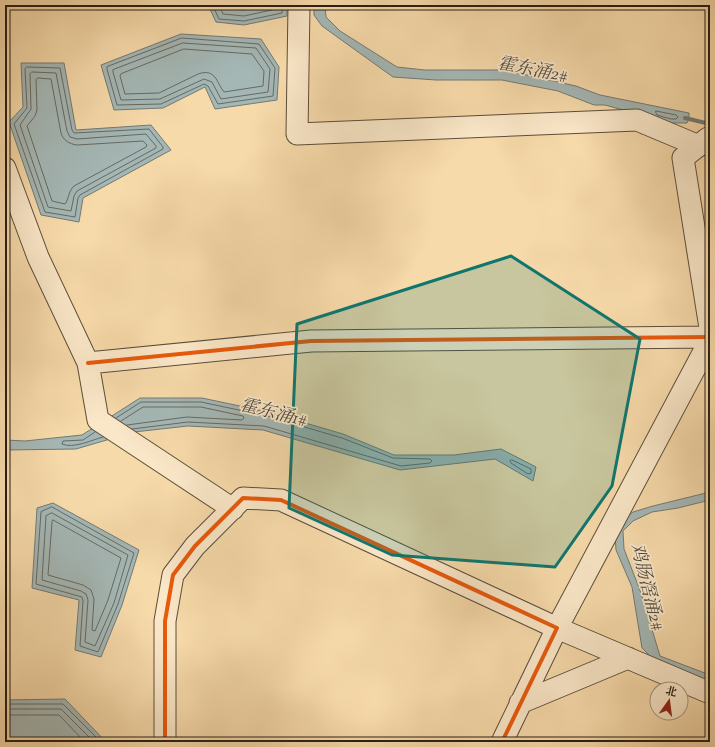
<svg xmlns="http://www.w3.org/2000/svg" width="715" height="747" font-family="'Sorts Mill Goudy','Noto Serif SC',serif">
<style>
.water{fill:#a4b7b5;stroke:#727a74}
.lines{fill:none;stroke-linecap:round;stroke-linejoin:round}
.shore{stroke:#666a64;stroke-width:1}
.stream{stroke:#727a74;stroke-width:4}
.minor-casing{stroke:#5c4d39;stroke-width:23}
.minor{stroke:#fae7c8;stroke-width:21}
.cycleway-casing{stroke:#fae7c8;stroke-width:6}
.cycleway{stroke:#e8590c;stroke-width:4}
.marked{fill:#0f766e;fill-opacity:0.2;stroke:#0f766e;stroke-width:3;stroke-linejoin:round}
.labels{text-anchor:middle;stroke-width:3.5;stroke-linejoin:round;paint-order:stroke}
.water-label{font-size:18px;font-style:italic;fill:#4d4c44;stroke:#fae7c8}
</style>
<rect width="100%" height="100%" fill="#f7daaa"/>
<filter id="stains"><feTurbulence type="fractalNoise" baseFrequency=".005" numOctaves="4"/><feColorMatrix values="0 0 0 0 .2 0 0 0 0 .09 0 0 0 0 .02 0 0 0 .5 -.17"/></filter>
<radialGradient id="worn" r=".72"><stop offset=".6" stop-color="#630" stop-opacity="0"/><stop offset="1" stop-color="#630" stop-opacity=".3"/></radialGradient>
<!-- water -->
<path class="water" d="M 211,5 L 287,5 L 287,16 L 244,25 L 216,22 L 209,7 Z
M 314,5 L 325,5 L 326,17 L 340,31 L 397,67 L 425,70 L 504,70 L 576,86 L 600,95 L 689,113 L 689,119 L 687,123 L 671,123 L 605,105 L 594,105 L 558,91 L 502,80 L 436,80 L 393,77 L 322,26 L 314,15 Z
M 181,34 L 261,39 L 279,67 L 277,100 L 215,109 L 205,87 L 163,108 L 114,110 L 101,65 Z
M 21,63 L 64,63 L 76,130 L 151,125 L 171,150 L 83,198 L 79,222 L 41,215 L 9,122 L 23,107 Z
M 140,398 L 202,398 L 268,412 L 343,434 L 394,455 L 454,455 L 501,449 L 536,467 L 533,481 L 495,459 L 400,470 L 263,430 L 188,426 L 134,432 L 76,449 L 5,450 L 5,440 L 25,441 L 82,435 Z
M 710,492 L 710,500 L 678,508 L 652,512 L 633,521 L 623,531 L 624,549 L 641,593 L 660,656 L 710,675 L 710,682 L 656,662 L 642,648 L 632,587 L 616,550 L 615,535 L 619,522 L 633,512 L 653,506 Z
M 53,503 L 139,550 L 122,605 L 101,657 L 75,650 L 79,600 L 32,588 L 37,508 Z
M 65,699 L 106,742 L 5,742 L 5,700 Z"/>
<g class="lines">
<!-- shore -->
<path class="shore" d="M 214,5 L 214,8 L 219,19 L 244,21 L 282,13 L 283,5
M 219,5 L 223,14 L 244,16 L 276,9 L 278,5
M 225,5 L 227,8 L 243,10 L 267,5
M 182,38 L 259,44 L 275,68 L 273,96 L 218,104 L 208,86 L 204,84 L 161,104 L 117,105 L 107,69 L 107,67 Z
M 183,43 L 256,48 L 270,69 L 268,92 L 221,99 L 212,82 L 204,79 L 160,99 L 121,100 L 113,72 L 113,70 Z
M 184,49 L 252,54 L 264,71 L 263,86 L 224,92 C 216,82 216,68 198,74 L 159,93 L 125,94 L 120,76 L 121,74 Z
M 27,67 L 60,68 L 72,130 L 74,133 L 149,129 L 163,147 L 163,149 L 80,195 L 78,198 L 75,217 L 45,212 L 14,124 L 27,108 L 25,69 Z
M 32,72 L 56,73 L 67,131 L 70,137 L 77,139 L 146,134 L 156,146 L 156,148 L 77,191 L 74,196 L 71,211 L 48,207 L 20,125 L 31,109 L 30,74 Z
M 38,78 L 51,79 L 61,133 C 63,140 69,144 77,145 L 143,141 L 147,145 L 146,147 L 74,186 C 68,192 69,199 65,204 L 52,201 L 27,126 L 35,116 L 37,110 L 36,80 Z
M 656,111 L 676,115 L 678,117 L 676,119 L 671,119 L 657,115 L 656,113 Z
M 116,418 L 141,402 L 201,402 L 267,416 L 342,438 L 393,458 L 430,459 L 432,461 L 430,463 L 401,466 L 264,426 L 188,422 L 132,429
M 121,421 L 143,407 L 201,407 L 243,416 L 244,418 L 242,420 L 187,417 L 127,425
M 95,432 L 83,440 L 63,441 L 62,444 C 73,449 92,440 103,437
M 512,460 L 531,469 L 531,473 L 528,474 L 511,463 L 510,461 Z
M 52,507 L 134,553 L 118,604 L 98,652 L 80,646 L 83,601 L 82,597 L 36,584 L 41,512 Z
M 52,513 L 128,555 L 114,603 L 95,646 L 85,642 L 88,600 L 86,594 L 81,591 L 42,580 L 46,516 Z
M 53,520 L 121,558 L 108,600 L 95,631 L 92,630 L 94,599 L 91,590 L 83,585 L 48,575 L 52,522 Z
M 5,704 L 63,704 L 101,742
M 5,709 L 61,709 L 94,742
M 5,715 L 59,715 L 85,742"/>
<!-- stream -->
<path class="stream" d="M 685,118 L 710,124"/>
<defs>
<path id="minor" d="M 299,5 L 297,134 L 637,120 L 699,146
M 708,138 L 683,158 L 710,328
M 5,168 L 38,257 L 88,363 L 98,420 L 233,509
M 710,340 L 557,628 L 710,693
M 88,363 L 311,341 L 710,337
M 520,703 L 628,658
M 165,742 L 165,621 L 173,575 L 195,546 L 243,498 L 281,500 L 557,628 L 502,742"/>
</defs>
<!-- minor casing -->
<use href="#minor" class="minor-casing"/>
<!-- minor -->
<use href="#minor" class="minor"/>
<defs>
<path id="cycleway" d="M 88,363 L 311,341 L 710,337
M 165,742 L 165,621 L 173,575 L 195,546 L 243,498 L 281,500 L 557,628 L 502,742"/>
</defs>
<!-- cycleway casing -->
<use href="#cycleway" class="cycleway-casing"/>
<!-- cycleway -->
<use href="#cycleway" class="cycleway"/>
</g>
<!-- marked area -->
<path class="marked" d="M 511,256 L 640,339 L 612,486 L 555,567 L 392,555 L 289,508 L 297,324 Z"/>
<g class="labels">
<!-- water labels -->
<g class="water-label">
<text transform="translate(533 69) rotate(11)" y="6">霍东涌2#</text>
<text transform="translate(274 412) rotate(14)" y="6">霍东涌1#</text>
<text transform="translate(648 587) rotate(76)" y="6">鸡肠滘涌2#</text>
</g>
</g>
<!-- margin -->
<rect width="715" height="747" fill="none" stroke="#f7daaa" stroke-width="20"/>
<rect x="6" y="6" width="703" height="735" fill="none" stroke="#281e13" stroke-width="2"/>
<rect x="10" y="10" width="695" height="727" fill="none" stroke="#281e13"/>
<!-- north arrow -->
<g transform="translate(669 701) rotate(14)"><circle r="19" fill="#fae7c8" stroke="#a69780"/>
<path d="M0-3L7 15L0 10L-7 15Z" fill="#8f2418"/>
<text y="-6" font-size="11" font-weight="bold" text-anchor="middle" fill="#281e13">北</text>
</g>
<rect width="100%" height="100%" filter="url(#stains)"/>
<rect width="100%" height="100%" fill="url(#worn)"/>
</svg>
